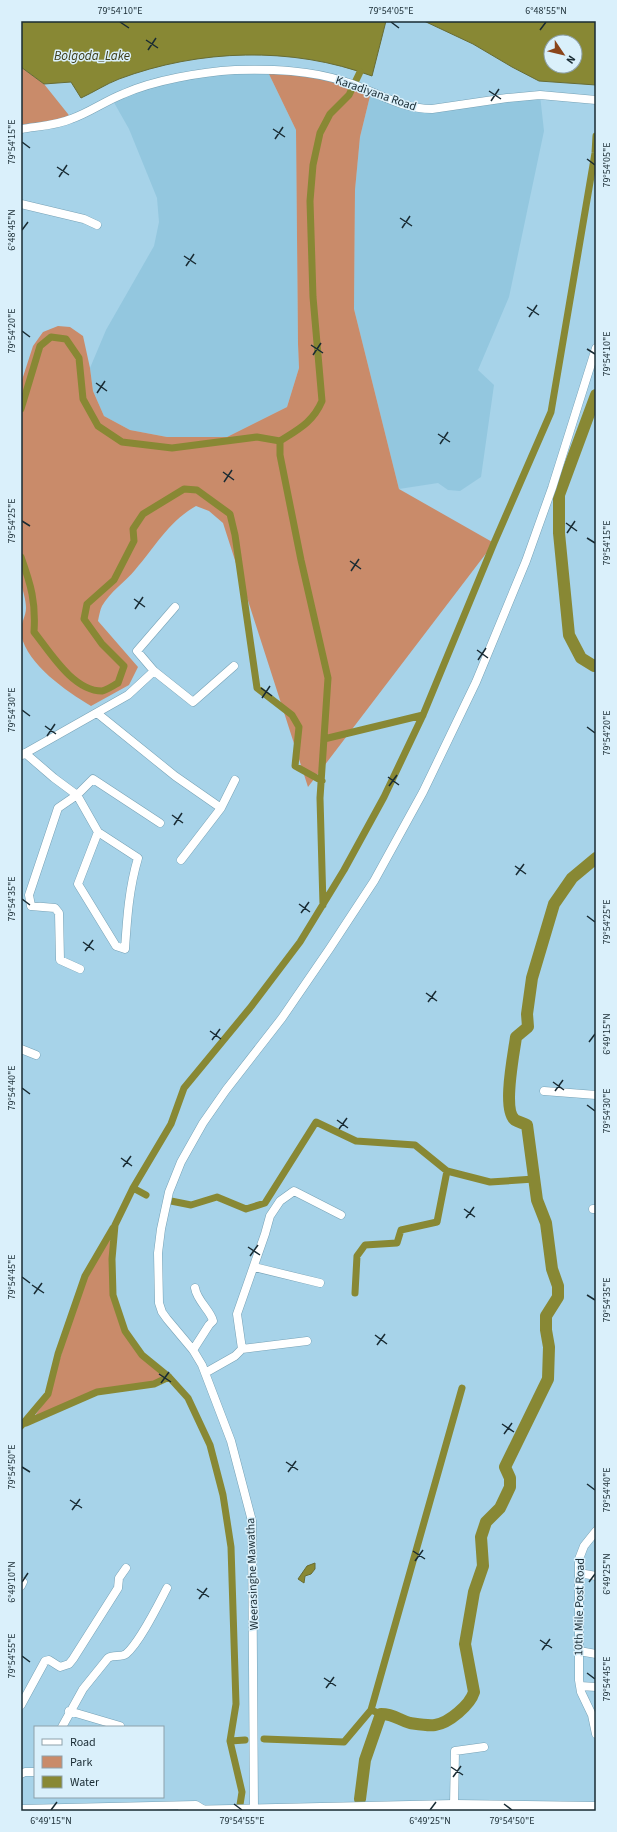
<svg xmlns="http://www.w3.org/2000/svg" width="617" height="1832" font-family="'Source Sans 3',sans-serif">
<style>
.built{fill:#93c7df}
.green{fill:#c98b6a}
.water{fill:#888834;stroke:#676c34;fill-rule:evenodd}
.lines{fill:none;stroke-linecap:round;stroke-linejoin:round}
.canal{stroke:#888834;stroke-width:7}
.river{stroke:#888834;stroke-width:12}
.minor-casing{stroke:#77a2b6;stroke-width:9}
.major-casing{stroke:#77a2b6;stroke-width:11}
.minor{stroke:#fff;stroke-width:8}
.major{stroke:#fff;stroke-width:10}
.ticks{fill:none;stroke:#192b33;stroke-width:1.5}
.labels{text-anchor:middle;stroke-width:3;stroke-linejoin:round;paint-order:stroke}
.street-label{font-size:12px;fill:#192b33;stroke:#daf0fb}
.water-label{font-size:13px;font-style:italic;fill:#3c3c18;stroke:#daf0fb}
.neatline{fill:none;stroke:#192b33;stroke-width:1.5}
.ticks-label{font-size:10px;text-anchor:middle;fill:#192b33}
</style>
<rect width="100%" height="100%" fill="#a7d3e9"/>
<!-- built -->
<path class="built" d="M 267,70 L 296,130 L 298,344 L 299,368 L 287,407 L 227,437 L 167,437 L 130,430 L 104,416 L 93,391 L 90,368 L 106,330 L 154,246 L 159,222 L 157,198 L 129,129 L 112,99 L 177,78 Z
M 371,92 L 413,108 L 540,95 L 544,131 L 509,297 L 478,370 L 494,385 L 481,477 L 460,491 L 448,490 L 438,483 L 399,489 L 354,309 L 355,190 L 360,137 Z"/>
<!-- green -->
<path class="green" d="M 21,67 L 44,84 L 72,119 L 21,129 Z
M 267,70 L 300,72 L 371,92 L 360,137 L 355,190 L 354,309 L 399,489 L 494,543 L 308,787 L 223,523 L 209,511 L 196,506 C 169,521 155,547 135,570 C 125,582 110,592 102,606 C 100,610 99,616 98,621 L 138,667 L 129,685 L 91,706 C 66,691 28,665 21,635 C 19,626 26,617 26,608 C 26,600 23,591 21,584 L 21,383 L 33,346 L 43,332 L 58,326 L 70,327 L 83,336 L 90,368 L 93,391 L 104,416 L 130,430 L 167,437 L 227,437 L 287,407 L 299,368 L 298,344 L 296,130 Z
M 110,1238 L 111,1296 L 123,1332 L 140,1356 L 165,1377 L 152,1382 L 97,1390 L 34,1417 L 49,1396 L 66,1338 L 87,1277 Z"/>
<!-- water -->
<path class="water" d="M 21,21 L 386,21 L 372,76 C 292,46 199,49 119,79 C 106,84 94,92 81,98 L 71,82 L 44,84 L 21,67 Z
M 424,21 L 596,21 L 596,85 L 539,81 L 512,67 L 473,44 ZM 551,42 L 575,42 L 575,66 L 551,66 Z
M 315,1563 L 315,1569 L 311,1574 L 305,1576 L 304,1583 L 298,1579 L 307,1566 Z"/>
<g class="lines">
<!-- canal -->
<path class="canal" d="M 21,409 L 40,346 L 51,337 L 66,339 L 79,358 L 83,399 L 98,426 L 122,442 L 172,448 L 257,437 L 280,441
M 21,557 C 31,585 36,602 34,632 C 50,652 73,691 102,691 C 107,690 114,685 118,683 L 124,666 L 102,644 L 84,619 L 87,604 L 114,580 L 134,541 L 133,529 L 143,514 L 184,489 L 197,490 L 230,514 L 235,535 L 257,688 L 292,715 L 299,727 L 295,766 L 322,781
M 324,739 L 423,715
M 323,905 L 320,798 L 328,678 L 301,560 L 280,455 L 280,441 C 299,429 313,422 322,401 L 313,297 L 310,201 L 313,165 L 320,133 L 330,114 L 349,95 L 360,72
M 133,1188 L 146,1195
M 171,1201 L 191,1205 L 217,1197 L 246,1209 L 265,1203 L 316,1122 L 356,1141 L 415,1145 L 447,1171 L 490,1182 L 534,1179
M 355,1293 L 357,1256 L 365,1245 L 397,1243 L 401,1230 L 437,1222 L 447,1171
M 26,1423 L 97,1392 L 154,1384 L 169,1377
M 21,1426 L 48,1394 L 58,1354 L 85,1276 L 113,1228
M 381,1714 L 371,1710 L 462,1388
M 264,1739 L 344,1742 L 371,1710
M 230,1741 L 245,1740
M 239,1811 L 242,1792 L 230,1741 L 236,1704 L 231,1547 L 223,1495 L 210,1445 L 188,1398 L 169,1377 L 142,1355 L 125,1331 L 113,1295 L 112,1259 L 115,1225 L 133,1188 L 171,1124 L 184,1088 L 250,1008 L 300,942 L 344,870 L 384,797 L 423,715 L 494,543 L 551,412 L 595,153 L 596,136"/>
<!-- river -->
<path class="river" d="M 596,395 L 559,495 L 559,533 L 569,635 L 581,658 L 594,666 L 596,665
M 360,1799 L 365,1760 L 381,1714 C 394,1714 399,1720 410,1723 C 417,1724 428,1726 435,1725 C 449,1723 470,1705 474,1692 L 465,1644 L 474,1592 L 483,1566 L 481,1537 L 486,1522 L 500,1508 L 510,1487 L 510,1478 L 505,1467 L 548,1379 L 549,1347 L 546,1330 L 546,1316 L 558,1297 L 558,1286 L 552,1269 L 546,1223 L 537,1200 L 527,1125 C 523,1123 518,1122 515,1120 C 502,1110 514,1053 516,1037 L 528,1027 L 527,1014 L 532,978 L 554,904 L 572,878 L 596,858"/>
<defs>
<path id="minor" d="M 21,129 C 38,126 55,126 71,119 C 89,113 105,101 123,94 C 154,80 202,72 235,70 C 272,69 311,70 346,82 C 375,91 400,109 432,109 L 507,98 L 540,95 L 596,100
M 21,204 L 84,219 L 97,225
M 175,607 L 137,651 L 154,671 L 193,702 L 234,666
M 97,713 L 175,776 L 221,808 L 181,860
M 25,753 L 54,778 L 77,795 L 98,832 L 78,884 L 116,946 L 125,949 C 127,918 129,888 138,858 L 98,832
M 22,755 L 128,695 L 154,671
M 221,808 L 235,780
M 80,969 L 60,960 L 59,913 L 55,908 L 31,906 L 29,895 L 58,808 L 77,795 L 93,779 L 160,823
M 21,1049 L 36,1055
M 544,1091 L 596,1095
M 593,1209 L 596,1209
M 254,1267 L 320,1283
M 242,1349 L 237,1314 L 265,1234 L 270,1216 L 280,1201 L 294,1191 L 341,1215
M 193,1350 L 209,1325 L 213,1321 C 211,1311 197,1301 195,1288
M 205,1373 L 235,1356 L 242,1349 L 307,1341
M 596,1531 L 584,1546 L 579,1559 L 579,1680 L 581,1692 L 592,1715 L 596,1734
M 579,1573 L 596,1576
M 21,1586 L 23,1582
M 579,1651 L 596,1654
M 580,1686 L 596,1687
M 21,1705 L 45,1661 L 49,1660 L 60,1667 L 69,1664 L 73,1659 L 118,1588 L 119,1578 L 126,1568
M 69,1711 L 120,1726
M 62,1727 L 83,1689 L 108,1658 C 114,1654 120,1658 126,1654 C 140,1642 158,1605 167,1588
M 21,1774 L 25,1772 L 35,1772
M 454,1805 L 455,1751 L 484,1747
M 21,1809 L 196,1805 L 204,1810
M 254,1811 L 252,1521 L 231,1441 L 202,1365 L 193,1350 L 167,1319 L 162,1312 L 159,1303 L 158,1253 L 161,1229 L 169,1192 L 181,1162 L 203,1123 L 226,1090 L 282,1018 L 330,948 L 374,881 L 423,792 L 476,682 L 526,561 L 552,488 L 596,348"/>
<path id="major" d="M 183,1811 L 454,1805 L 596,1807"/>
</defs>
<!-- minor casing -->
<use href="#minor" class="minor-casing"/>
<!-- major casing -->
<use href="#major" class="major-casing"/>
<!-- minor -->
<use href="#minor" class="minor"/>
<!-- major -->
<use href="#major" class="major"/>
</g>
<!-- ticks -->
<path class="ticks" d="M 120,22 L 129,28M 391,22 L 399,28M 540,30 L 546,22M 146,40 L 158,48M 148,50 L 156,38M 489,91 L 501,99M 491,101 L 499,89M 273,129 L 285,137M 275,139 L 283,127M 22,142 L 30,148M 587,159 L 595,165M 57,167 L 69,175M 59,177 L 67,165M 400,218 L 412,226M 402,228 L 410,216M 22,230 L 28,222M 184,256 L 196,264M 186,266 L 194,254M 527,307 L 539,315M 529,317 L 537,305M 22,331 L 30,337M 311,345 L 323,353M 587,349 L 595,354M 313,355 L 321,343M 96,383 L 107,391M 97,393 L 105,381M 438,434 L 450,442M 440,444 L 448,432M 223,472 L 234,480M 224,482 L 232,470M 22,521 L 30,526M 566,523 L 577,531M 567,533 L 575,521M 587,538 L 595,543M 350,561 L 361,569M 351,571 L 359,559M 134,599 L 145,607M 135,609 L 143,597M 477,650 L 488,658M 478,660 L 486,648M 261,688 L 272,696M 262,698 L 270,686M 22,710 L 30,716M 45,726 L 56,734M 587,727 L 595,733M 47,736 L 55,724M 388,777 L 399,785M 389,786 L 397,775M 172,815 L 183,823M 174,825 L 182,813M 515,866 L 526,874M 516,875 L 524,864M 22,899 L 30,905M 299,904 L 310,912M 301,913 L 309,902M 587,916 L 595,922M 83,942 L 94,950M 85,951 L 93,940M 426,993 L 437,1001M 428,1002 L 436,991M 210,1031 L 221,1039M 212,1040 L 220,1029M 589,1042 L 595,1034M 553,1082 L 564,1090M 22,1088 L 30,1094M 555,1091 L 563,1080M 587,1105 L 595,1111M 337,1120 L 348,1128M 339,1129 L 347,1118M 121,1158 L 132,1166M 123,1167 L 131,1156M 464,1209 L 475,1217M 466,1218 L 474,1207M 248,1247 L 260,1255M 250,1256 L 258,1245M 22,1277 L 30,1283M 32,1285 L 44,1293M 34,1294 L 42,1283M 587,1295 L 595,1300M 375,1335 L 387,1344M 377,1345 L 385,1334M 159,1374 L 171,1382M 161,1383 L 169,1372M 502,1424 L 514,1432M 504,1434 L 512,1423M 286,1462 L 298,1470M 22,1467 L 30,1472M 288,1472 L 296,1461M 587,1484 L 595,1490M 70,1500 L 82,1508M 72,1510 L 80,1499M 413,1551 L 425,1559M 415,1561 L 423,1550M 22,1582 L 28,1573M 589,1582 L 595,1574M 197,1589 L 209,1597M 199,1599 L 207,1588M 540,1640 L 552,1648M 542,1650 L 550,1639M 22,1656 L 30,1662M 587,1673 L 595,1679M 324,1678 L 336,1686M 326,1688 L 334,1677M 451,1767 L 463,1775M 453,1777 L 461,1766M 234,1804 L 242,1810M 504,1804 L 512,1810M 51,1810 L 57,1802M 430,1810 L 436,1802"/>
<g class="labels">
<!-- street labels -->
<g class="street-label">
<text transform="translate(376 93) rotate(19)" y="4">Karadiyana Road</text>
<text transform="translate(252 1574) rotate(-92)" y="4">Weerasinghe Mawatha</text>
<text transform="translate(579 1607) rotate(-89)" y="4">10th Mile Post Road</text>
</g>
<!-- water labels -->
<g class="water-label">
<text x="92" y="60">Bolgoda_Lake</text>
</g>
</g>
<!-- border -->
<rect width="617" height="1832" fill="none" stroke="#daf0fb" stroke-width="44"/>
<!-- legend -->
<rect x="34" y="1726" width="130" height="72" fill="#daf0fb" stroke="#8da1ab"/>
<rect x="42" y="1739" width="20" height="6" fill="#ffffff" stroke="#8da1ab"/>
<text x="70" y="1746" font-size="12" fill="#192b33">Road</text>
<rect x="42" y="1756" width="20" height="12" fill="#c98b6a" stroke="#8da1ab"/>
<text x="70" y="1766" font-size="12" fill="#192b33">Park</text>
<rect x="42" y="1776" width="20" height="12" fill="#888834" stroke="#8da1ab"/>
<text x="70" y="1786" font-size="12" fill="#192b33">Water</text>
<!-- north arrow -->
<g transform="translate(563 54) rotate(125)"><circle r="19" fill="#daf0fb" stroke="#8da1ab"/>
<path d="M0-3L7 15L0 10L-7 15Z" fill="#8a451b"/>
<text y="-6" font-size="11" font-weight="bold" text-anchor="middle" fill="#192b33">N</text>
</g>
<rect x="22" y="22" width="573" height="1788" class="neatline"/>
<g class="ticks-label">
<text x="120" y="14">79°54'10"E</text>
<text x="391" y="14">79°54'05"E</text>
<text x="546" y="14">6°48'55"N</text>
<text transform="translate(11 142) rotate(-90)" y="4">79°54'15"E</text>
<text transform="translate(606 165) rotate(-90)" y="4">79°54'05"E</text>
<text transform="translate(11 230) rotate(-90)" y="4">6°48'45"N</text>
<text transform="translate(11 331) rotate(-90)" y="4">79°54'20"E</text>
<text transform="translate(606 354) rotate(-90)" y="4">79°54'10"E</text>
<text transform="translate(11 521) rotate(-90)" y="4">79°54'25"E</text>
<text transform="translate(606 543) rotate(-90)" y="4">79°54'15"E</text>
<text transform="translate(11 710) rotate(-90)" y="4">79°54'30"E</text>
<text transform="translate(606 733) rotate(-90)" y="4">79°54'20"E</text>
<text transform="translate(11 899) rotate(-90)" y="4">79°54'35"E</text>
<text transform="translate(606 922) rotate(-90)" y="4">79°54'25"E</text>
<text transform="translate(606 1034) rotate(-90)" y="4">6°49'15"N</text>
<text transform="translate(11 1088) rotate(-90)" y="4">79°54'40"E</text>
<text transform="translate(606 1111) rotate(-90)" y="4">79°54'30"E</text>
<text transform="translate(11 1277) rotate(-90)" y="4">79°54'45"E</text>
<text transform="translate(606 1300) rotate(-90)" y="4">79°54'35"E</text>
<text transform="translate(11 1467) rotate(-90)" y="4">79°54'50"E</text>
<text transform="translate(606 1490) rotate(-90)" y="4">79°54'40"E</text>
<text transform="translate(606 1574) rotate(-90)" y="4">6°49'25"N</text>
<text transform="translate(11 1582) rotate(-90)" y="4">6°49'10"N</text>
<text transform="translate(11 1656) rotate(-90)" y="4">79°54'55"E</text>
<text transform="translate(606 1679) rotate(-90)" y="4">79°54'45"E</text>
<text x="51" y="1824">6°49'15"N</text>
<text x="242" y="1824">79°54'55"E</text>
<text x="430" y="1824">6°49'25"N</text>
<text x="512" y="1824">79°54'50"E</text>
</g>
</svg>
